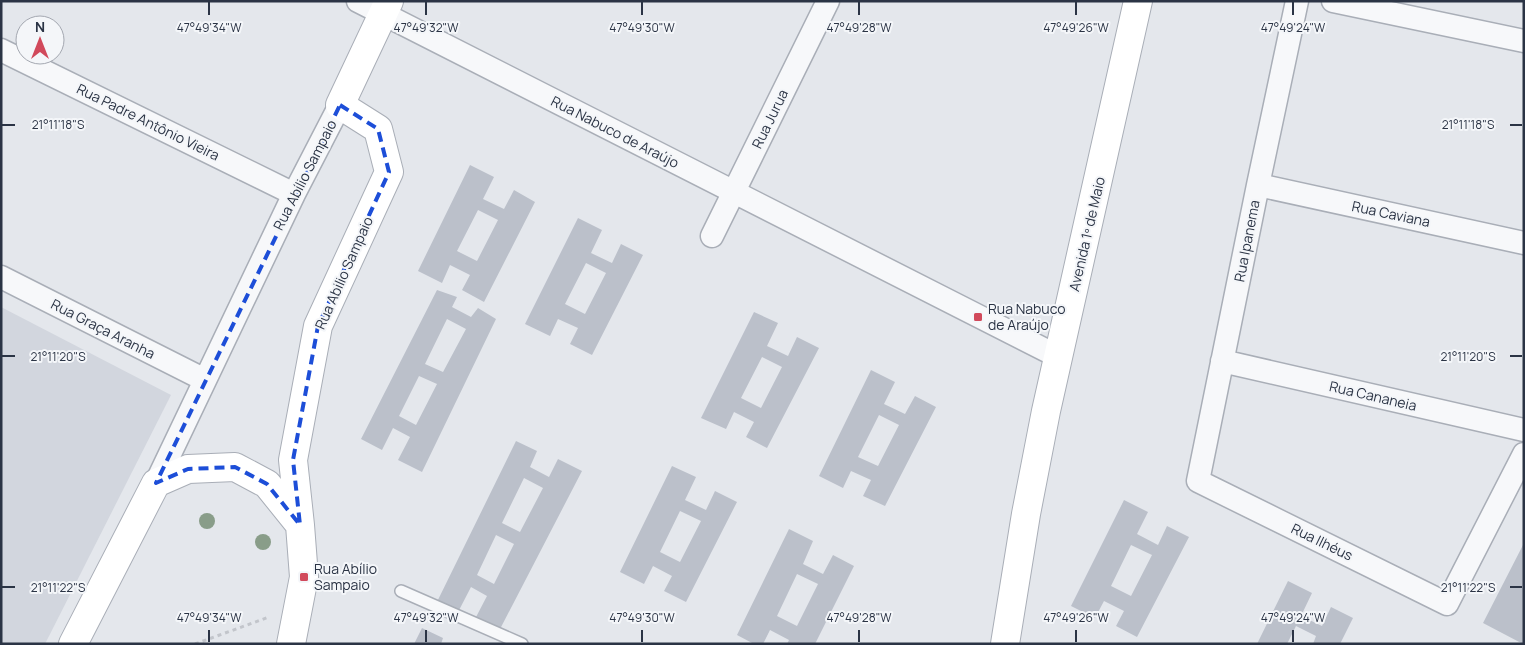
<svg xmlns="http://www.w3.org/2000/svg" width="1525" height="645" font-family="Manrope,sans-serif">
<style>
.built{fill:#d2d6de}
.building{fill:#bbc0ca;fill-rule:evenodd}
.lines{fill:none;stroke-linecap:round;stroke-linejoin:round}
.lane-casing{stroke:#a9aeb7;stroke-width:14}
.street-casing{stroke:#a9aeb7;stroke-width:25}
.secondary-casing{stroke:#a9aeb7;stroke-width:30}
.path{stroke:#c2c5cb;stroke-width:3;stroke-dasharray:4 4;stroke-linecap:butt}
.lane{stroke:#f7f8fa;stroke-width:11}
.street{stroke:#f7f8fa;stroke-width:22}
.secondary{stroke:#fff;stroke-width:28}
.tree{fill:#899d89}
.marked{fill:none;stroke:#1d4ed8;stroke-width:4;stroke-dasharray:10 6;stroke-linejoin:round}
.ticks{fill:none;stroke:#2b3445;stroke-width:2}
.poi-dot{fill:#d1495b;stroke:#f4f6f9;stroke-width:2}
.labels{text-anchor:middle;stroke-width:4;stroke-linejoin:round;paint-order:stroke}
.street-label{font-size:14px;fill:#2b3445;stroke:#f4f6f9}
.poi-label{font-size:14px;fill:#2b3445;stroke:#f4f6f9;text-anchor:start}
.ticks-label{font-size:12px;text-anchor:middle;fill:#2b3445;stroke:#f4f6f9;stroke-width:4;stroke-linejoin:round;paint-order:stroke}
</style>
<rect width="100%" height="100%" fill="#e4e7ec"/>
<!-- built -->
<path class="built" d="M 1,307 L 171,395 L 45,644 L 1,644 Z"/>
<!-- building -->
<path class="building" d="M 470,165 L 494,177 L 483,199 L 504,209 L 514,190 L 535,202 L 484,302 L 462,290 L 470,275 L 450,265 L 442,283 L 418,271 ZM 478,210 L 498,220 L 477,261 L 457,251 Z
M 578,218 L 602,230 L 591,253 L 612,263 L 621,244 L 643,255 L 592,355 L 570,344 L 578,328 L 558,319 L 550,336 L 525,324 ZM 586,263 L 606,273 L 585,314 L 565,304 Z
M 437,290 L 457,297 L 452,307 L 471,317 L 478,308 L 496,319 L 422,472 L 398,460 L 410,437 L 393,428 L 382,450 L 361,439 ZM 447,319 L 466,329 L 443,372 L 425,364 ZM 419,376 L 437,384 L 416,425 L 399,416 Z
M 754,312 L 778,323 L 767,346 L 788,356 L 797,337 L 819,348 L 767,448 L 746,437 L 754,422 L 734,412 L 726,429 L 701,418 ZM 762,357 L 782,367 L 761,408 L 741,398 Z
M 871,370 L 895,382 L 884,404 L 905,414 L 915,396 L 936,407 L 885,506 L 863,496 L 871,480 L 851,471 L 843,488 L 819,476 ZM 879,415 L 899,425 L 878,466 L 858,457 Z
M 516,441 L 537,451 L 530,467 L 549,477 L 558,459 L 582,471 L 499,631 L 475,619 L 487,596 L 471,587 L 455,618 L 434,608 ZM 524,478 L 543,488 L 520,532 L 502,523 ZM 496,535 L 514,544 L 494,584 L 477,575 Z
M 672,466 L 696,477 L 685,500 L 706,510 L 715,491 L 737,502 L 686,602 L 664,591 L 672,576 L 653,566 L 644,584 L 620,572 ZM 680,511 L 701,521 L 680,562 L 660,552 Z
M 1124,500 L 1148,512 L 1137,534 L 1158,545 L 1167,526 L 1189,537 L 1137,637 L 1116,626 L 1124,611 L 1104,601 L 1095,618 L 1071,606 ZM 1131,545 L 1152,555 L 1131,596 L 1111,586 Z
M 789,529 L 813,541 L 803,564 L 823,574 L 833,555 L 854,566 L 815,644 L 787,644 L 789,640 L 770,630 L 763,644 L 754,644 L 737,635 ZM 797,574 L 818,584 L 797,626 L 777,616 Z
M 1524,543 L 1524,644 L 1523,644 L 1483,623 Z
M 1288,581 L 1312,593 L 1301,616 L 1322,626 L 1331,607 L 1353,618 L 1340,644 L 1313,644 L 1316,636 L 1296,626 L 1287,644 L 1257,644 Z
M 422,628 L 443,638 L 441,644 L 414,644 Z"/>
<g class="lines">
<defs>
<path id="lane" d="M 401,591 L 522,644"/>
<path id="street" d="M 358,1 L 1059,357
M 1297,1 L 1258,185 L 1198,481 L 1447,604 L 1524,454
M 1333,1 L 1524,41
M 1,50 L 294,194
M 1258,185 L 1524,243
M 712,236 L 828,1
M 1,277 L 205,380
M 1222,361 L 1524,430
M 156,483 L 294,194 L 340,105"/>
<path id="secondary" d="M 73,644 L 156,483 L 188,469 L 235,467 L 267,484 L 300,525
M 291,644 L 304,577 L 300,525 L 293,460 L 318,326 L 389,172 L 378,129 L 340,105 L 389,1
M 1005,644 L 1026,514 L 1046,411 L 1138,1"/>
</defs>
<!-- lane casing -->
<use href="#lane" class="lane-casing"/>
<!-- street casing -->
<use href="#street" class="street-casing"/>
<!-- secondary casing -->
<use href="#secondary" class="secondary-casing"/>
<!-- path -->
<path class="path" d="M 195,644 L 269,617"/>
<!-- lane -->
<use href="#lane" class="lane"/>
<!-- street -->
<use href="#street" class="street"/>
<!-- secondary -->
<use href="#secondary" class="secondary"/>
</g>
<!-- trees -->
<g class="tree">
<circle cx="207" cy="521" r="8"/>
<circle cx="263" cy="542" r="8"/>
</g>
<!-- marked area -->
<path class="marked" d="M 340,105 L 378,129 L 389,172 L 318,326 L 293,460 L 300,525 L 267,484 L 235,467 L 188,469 L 156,483 Z"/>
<!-- ticks -->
<path class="ticks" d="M 209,2 L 209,15M 426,2 L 426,15M 642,2 L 642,15M 859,2 L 859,15M 1076,2 L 1076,15M 1293,2 L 1293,15M 2,125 L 15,125M 1510,125 L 1522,125M 2,356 L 15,356M 1510,356 L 1522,356M 2,587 L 15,587M 1510,587 L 1522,587M 209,630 L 209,642M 426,630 L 426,642M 642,630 L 642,642M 859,630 L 859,642M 1076,630 L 1076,642M 1293,630 L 1293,642"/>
<!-- markers -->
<g class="poi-dot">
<rect x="973" y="312" width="10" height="10" rx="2.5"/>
<rect x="299" y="572" width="10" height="10" rx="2.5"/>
</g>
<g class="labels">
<!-- street labels -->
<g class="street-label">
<text transform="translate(770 119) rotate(-64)" y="5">Rua Jurua</text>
<text transform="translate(148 122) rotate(26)" y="5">Rua Padre Antônio Vieira</text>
<text transform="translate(615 132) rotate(27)" y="5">Rua Nabuco de Araújo</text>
<text transform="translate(305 175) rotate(-63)" y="5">Rua Abílio Sampaio</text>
<text transform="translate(1391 214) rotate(12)" y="5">Rua Caviana</text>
<text transform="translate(1087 234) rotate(-77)" y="5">Avenida 1º de Maio</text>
<text transform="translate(1247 241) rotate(-79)" y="5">Rua Ipanema</text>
<text transform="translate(344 273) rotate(-66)" y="5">Rua Abilio Sampaio</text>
<text transform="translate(103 329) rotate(27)" y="5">Rua Graça Aranha</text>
<text transform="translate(1373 396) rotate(13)" y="5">Rua Cananeia</text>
<text transform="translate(1322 542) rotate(26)" y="5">Rua Ilhéus</text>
</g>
<!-- poi labels -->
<g class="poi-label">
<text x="988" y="314">Rua Nabuco<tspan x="988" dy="16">de Araújo</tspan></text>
<text x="314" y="574">Rua Abílio<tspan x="314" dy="16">Sampaio</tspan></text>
</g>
</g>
<g class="ticks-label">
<text x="209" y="32">47°49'34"W</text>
<text x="426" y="32">47°49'32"W</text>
<text x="642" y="32">47°49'30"W</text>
<text x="859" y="32">47°49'28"W</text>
<text x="1076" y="32">47°49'26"W</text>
<text x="1293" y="32">47°49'24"W</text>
<text x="58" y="129">21°11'18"S</text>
<text x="1468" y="129">21°11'18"S</text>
<text x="58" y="361">21°11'20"S</text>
<text x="1468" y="361">21°11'20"S</text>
<text x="58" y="592">21°11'22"S</text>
<text x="1468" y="592">21°11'22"S</text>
<text x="209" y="622">47°49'34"W</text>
<text x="426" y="622">47°49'32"W</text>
<text x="642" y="622">47°49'30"W</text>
<text x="859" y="622">47°49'28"W</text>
<text x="1076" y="622">47°49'26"W</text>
<text x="1293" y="622">47°49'24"W</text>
</g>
<!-- border -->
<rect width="1525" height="645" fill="none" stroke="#2b3445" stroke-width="5"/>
<!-- north arrow -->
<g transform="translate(40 40)"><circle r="24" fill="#f4f6f9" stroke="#a4a8b1"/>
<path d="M0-4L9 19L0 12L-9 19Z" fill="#d1495b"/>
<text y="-8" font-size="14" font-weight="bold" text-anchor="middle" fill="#2b3445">N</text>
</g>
</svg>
